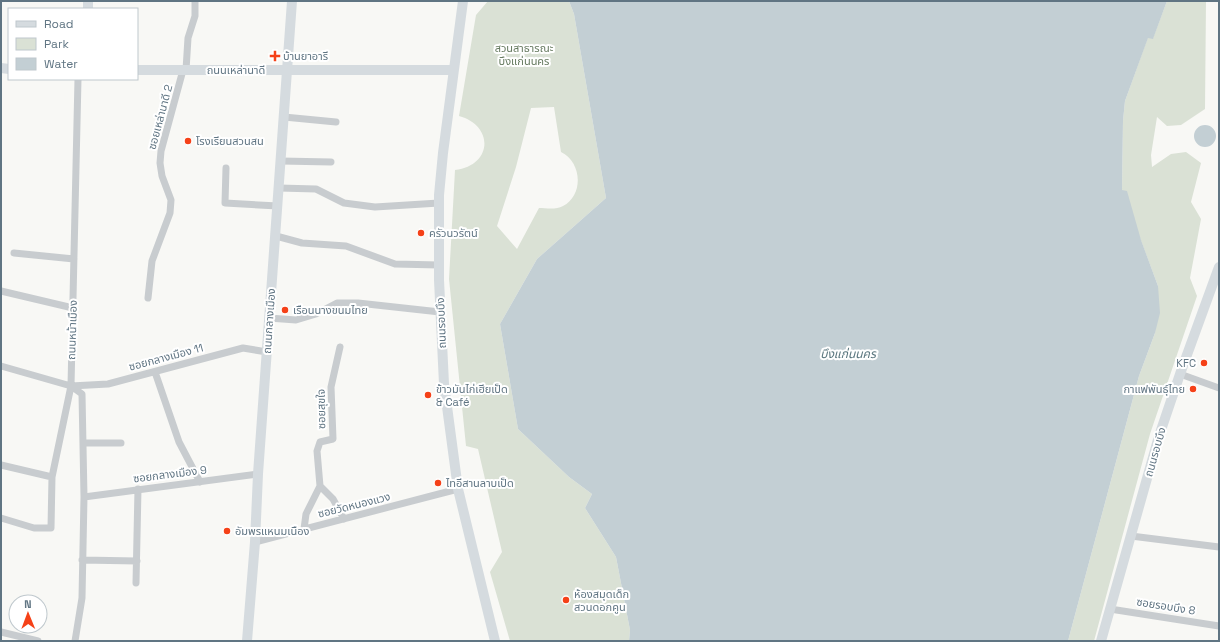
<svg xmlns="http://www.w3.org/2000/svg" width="1220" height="642" font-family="'Space Grotesk','Noto Sans Thai',sans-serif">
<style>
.green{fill:#dae1d5;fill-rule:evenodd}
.water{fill:#c3cfd4}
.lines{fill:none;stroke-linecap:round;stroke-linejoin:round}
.street{stroke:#c8cccf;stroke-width:7}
.secondary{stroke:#d5dbdf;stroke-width:10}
.poi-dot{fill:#f54118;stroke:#fff;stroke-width:1.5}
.labels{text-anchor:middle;stroke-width:4;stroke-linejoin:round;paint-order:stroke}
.park-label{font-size:11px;fill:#667a60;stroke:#fff}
.poi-label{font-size:11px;fill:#607583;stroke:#fff;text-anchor:start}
.street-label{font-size:11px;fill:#607583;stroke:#fff}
.water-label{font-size:12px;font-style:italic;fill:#5a767e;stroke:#fff}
</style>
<rect width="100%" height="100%" fill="#f8f8f5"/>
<!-- green -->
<path class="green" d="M 488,1 L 569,1 L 574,14 L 606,198 L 537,259 L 500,324 L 518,429 L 569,477 L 592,494 L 585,508 L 616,557 L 630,630 L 629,641 L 510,641 L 490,572 L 502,552 L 478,449 L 466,446 L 449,279 L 455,170 C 492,166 495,126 459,116 L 476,15 ZM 554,107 L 561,152 C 582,162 584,195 563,206 C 556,210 546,208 539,208 L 517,249 L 497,226 L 516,167 L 531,108 Z
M 1167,1 L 1206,1 L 1205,109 L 1181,125 L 1167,126 L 1157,117 L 1151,155 L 1152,167 L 1171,154 L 1186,152 L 1201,163 L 1191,202 L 1201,219 L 1190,278 L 1197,296 L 1150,434 L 1094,641 L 1068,641 L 1139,376 L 1155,333 L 1158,286 L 1122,190 L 1123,121 L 1125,101 L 1148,37 L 1153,38 Z"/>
<!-- water -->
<path class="water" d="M 569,1 L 1167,1 L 1153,39 L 1148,38 L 1125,101 L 1123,121 L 1122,190 L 1127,191 L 1141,240 L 1158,286 L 1160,313 L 1155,333 L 1139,376 L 1068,641 L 629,641 L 630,630 L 616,557 L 585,508 L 592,494 L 569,477 L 518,429 L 500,324 L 537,259 L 606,198 L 574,14 Z
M1194 136a11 11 0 1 1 22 0a11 11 0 1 1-22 0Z"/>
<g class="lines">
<!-- street -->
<path class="street" d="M 186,70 L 188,38 L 195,16 L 195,1
M 284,117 L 336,122
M 281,161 L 331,162
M 226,168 L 225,203 L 278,206
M 279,188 L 316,189 L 344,203 L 375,207 L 439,203
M 276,236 L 302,243 L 346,246 L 395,264 L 439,265
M 14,253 L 74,259
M 1,291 L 73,308
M 148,298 L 152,261 L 170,213 L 171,200 L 162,176 L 160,163 L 161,151 L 183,70
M 269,318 L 296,320 L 316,314 L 337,303 L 358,303 L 440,312
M 1,366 L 71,386 L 108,384 L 243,348 L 267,352
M 155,372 L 179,442 L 200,482
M 1180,374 L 1219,388
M 71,386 L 82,394 L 84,497 L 82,598 L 75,641
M 83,443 L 121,443
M 1,465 L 52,477
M 320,486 L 333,499 L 344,519
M 84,497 L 258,474
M 1,518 L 34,528 L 51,528 L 52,477 L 71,386 L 78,79
M 304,529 L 306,514 L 320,486 L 317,451 L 320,442 L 333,439 L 331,387 L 340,347
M 1131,536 L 1219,547
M 255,542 L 458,489
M 82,560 L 137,561
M 136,583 L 138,489
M 1110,609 L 1219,626
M 1,632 L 38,641"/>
<!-- secondary -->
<path class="secondary" d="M 463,1 L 443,153 L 439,195 L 439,280 L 444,384 L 458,489 L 495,641
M 88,9 L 88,1
M 1,68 L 9,69
M 137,70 L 454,70
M 247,641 L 255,542 L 258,474 L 292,1
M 1101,641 L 1159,436 L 1180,374 L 1219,267"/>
</g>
<!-- markers -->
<g class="poi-dot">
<path d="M273 50h4v4h4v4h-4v4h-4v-4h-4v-4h4z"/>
<circle cx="188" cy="141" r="4"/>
<circle cx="421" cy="233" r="4"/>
<circle cx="285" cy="310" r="4"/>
<circle cx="1204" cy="363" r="4"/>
<circle cx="1193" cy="389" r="4"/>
<circle cx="428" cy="395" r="4"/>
<circle cx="438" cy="483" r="4"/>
<circle cx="227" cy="531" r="4"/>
<circle cx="566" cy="600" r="4"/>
</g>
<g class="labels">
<!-- park labels -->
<g class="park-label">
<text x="524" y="52">สวนสาธารณะ<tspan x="524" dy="13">บึงแก่นนคร</tspan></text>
</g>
<!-- poi labels -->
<g class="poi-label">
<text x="283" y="60">บ้านยาอารี</text>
<text x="196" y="145">โรงเรียนสวนสน</text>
<text x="429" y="237">ครัวนวรัตน์</text>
<text x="293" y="314">เรือนนางขนมไทย</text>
<text x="1196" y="367" text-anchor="end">KFC</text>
<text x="436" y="393">ข้าวมันไก่เฮียเป็ด<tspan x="436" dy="13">&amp; Café</tspan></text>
<text x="1185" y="393" text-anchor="end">กาแฟพันธุ์ไทย</text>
<text x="446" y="487">ไทอีสานลาบเป็ด</text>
<text x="235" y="535">อัมพรแหนมเนือง</text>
<text x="574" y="598">ห้องสมุดเด็ก<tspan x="574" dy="13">สวนดอกคูน</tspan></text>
</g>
<!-- street labels -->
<g class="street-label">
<text x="236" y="74">ถนนเหล่านาดี</text>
<text transform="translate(160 117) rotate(-75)" y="4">ซอยเหล่านาดี 2</text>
<text transform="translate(269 321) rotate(-86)" y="4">ถนนกลางเมือง</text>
<text transform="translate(441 323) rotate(-92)" y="4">ถนนรอบบึง</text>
<text transform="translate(72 330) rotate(-88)" y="4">ถนนหน้าเมือง</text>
<text transform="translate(166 357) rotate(-15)" y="4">ซอยกลางเมือง 11</text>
<text transform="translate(321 409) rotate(-91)" y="4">ซอยสุขใจ</text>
<text transform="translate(1155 452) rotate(-74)" y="4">ถนนรอบบึง</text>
<text transform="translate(170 474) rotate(-7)" y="4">ซอยกลางเมือง 9</text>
<text transform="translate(354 505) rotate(-14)" y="4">ซอยวัดหนองแวง</text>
<text transform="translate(1166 606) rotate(9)" y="4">ซอยรอบบึง 8</text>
</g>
<!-- water labels -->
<g class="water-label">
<text x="848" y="358">บึงแก่นนคร</text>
</g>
</g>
<!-- border -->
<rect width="1220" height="642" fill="none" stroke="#607583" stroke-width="4"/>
<!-- legend -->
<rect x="8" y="8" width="130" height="72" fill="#ffffff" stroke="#bfc8cd"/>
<rect x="16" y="21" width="20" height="6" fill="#d5dbdf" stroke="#bfc8cd"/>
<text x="44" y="28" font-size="12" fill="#607583">Road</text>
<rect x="16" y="38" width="20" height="12" fill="#dae1d5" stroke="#bfc8cd"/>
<text x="44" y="48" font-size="12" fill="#607583">Park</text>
<rect x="16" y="58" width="20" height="12" fill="#c3cfd4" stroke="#bfc8cd"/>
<text x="44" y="68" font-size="12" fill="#607583">Water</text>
<!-- north arrow -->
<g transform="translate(28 614) rotate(359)"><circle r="19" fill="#ffffff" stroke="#bfc8cd"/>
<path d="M0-3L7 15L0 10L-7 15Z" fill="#f54118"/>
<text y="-6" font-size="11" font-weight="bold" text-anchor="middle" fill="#607583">N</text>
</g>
</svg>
